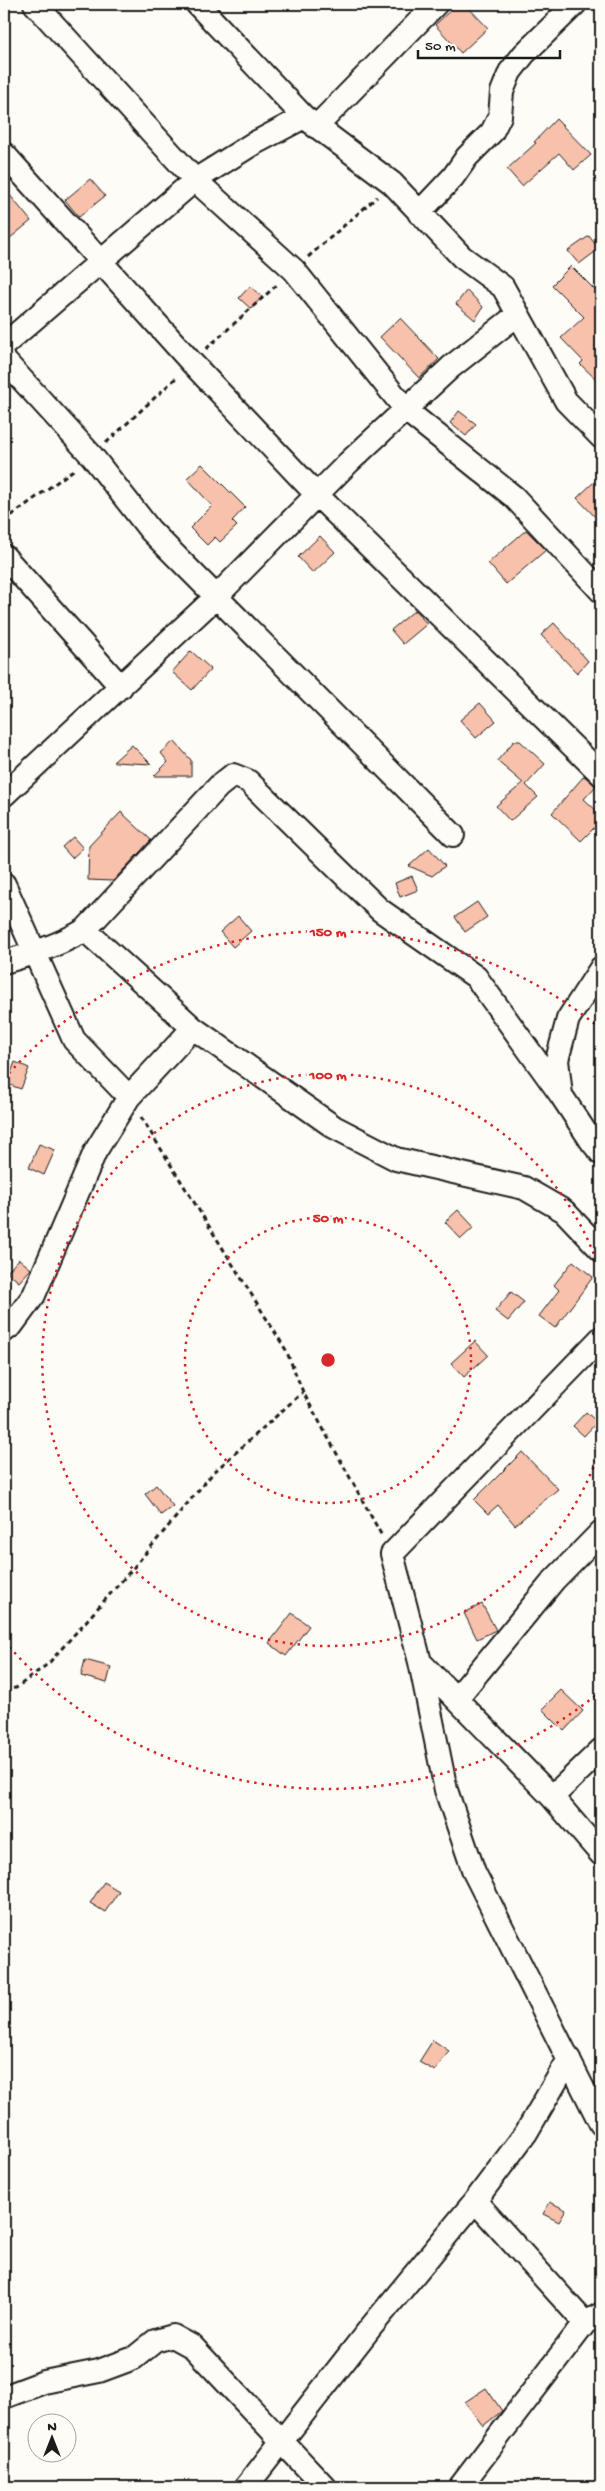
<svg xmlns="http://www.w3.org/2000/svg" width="605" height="2491" font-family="'Gochi Hand',sans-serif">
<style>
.building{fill:#f8c1ab;stroke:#1c1c1c}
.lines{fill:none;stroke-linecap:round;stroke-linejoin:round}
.street-casing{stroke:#1c1c1c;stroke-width:26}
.path{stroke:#1c1c1c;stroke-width:3;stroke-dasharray:5 4;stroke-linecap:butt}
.street{stroke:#fdfcf7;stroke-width:22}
.ring{fill:none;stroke:#d62828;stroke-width:2.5;stroke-dasharray:2.5 5}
.centre{fill:#d62828;stroke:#fdfcf7;stroke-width:2.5}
.ring-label{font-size:15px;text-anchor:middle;font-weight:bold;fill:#d62828;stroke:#fdfcf7;stroke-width:5;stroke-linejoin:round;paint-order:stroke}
</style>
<rect width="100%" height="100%" fill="#fdfcf7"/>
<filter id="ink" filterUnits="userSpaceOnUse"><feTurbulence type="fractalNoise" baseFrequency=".02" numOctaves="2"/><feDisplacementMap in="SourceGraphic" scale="10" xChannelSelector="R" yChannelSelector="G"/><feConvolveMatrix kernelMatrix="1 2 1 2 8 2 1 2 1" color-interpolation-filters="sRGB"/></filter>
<g filter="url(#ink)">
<!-- building -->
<path class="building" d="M 457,4 L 465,4 L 488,28 L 461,53 L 435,25 Z
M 556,119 L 591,155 L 574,170 L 559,153 L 522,186 L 507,169 L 536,143 L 534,142 Z
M 90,179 L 105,196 L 79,217 L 65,200 Z
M 4,188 L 31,221 L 4,243 Z
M 589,236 L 599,249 L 579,264 L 568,251 Z
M 571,266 L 601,296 L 601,384 L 580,364 L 583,361 L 561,338 L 584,317 L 552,285 Z
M 250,286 L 262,297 L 251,309 L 239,298 Z
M 467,290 L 483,307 L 475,320 L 456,304 Z
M 400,318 L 439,359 L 419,378 L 380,337 Z
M 459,411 L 476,424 L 466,436 L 450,423 Z
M 202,464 L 245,507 L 232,521 L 237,526 L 220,542 L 215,537 L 207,545 L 190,528 L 212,506 L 187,478 Z
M 594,482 L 601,489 L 601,523 L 577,498 Z
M 526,530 L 546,550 L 506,584 L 488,563 Z
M 320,536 L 335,552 L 313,573 L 298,557 Z
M 415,610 L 427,624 L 403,644 L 391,630 Z
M 554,623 L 588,661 L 577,673 L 541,635 Z
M 191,651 L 211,669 L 192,690 L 172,672 Z
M 480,703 L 496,721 L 476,738 L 460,720 Z
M 174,741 L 191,760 L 191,776 L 154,776 L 168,762 L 161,753 Z
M 514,741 L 520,741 L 545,764 L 526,785 L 538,797 L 510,821 L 496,806 L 523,783 L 497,761 Z
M 132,745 L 151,764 L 113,762 Z
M 584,776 L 596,786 L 584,799 L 601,815 L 601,821 L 581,841 L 552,813 Z
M 121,812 L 151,840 L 113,881 L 88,880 L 89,846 Z
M 73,837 L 83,848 L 72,858 L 62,847 Z
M 429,848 L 445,866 L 432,876 L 409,866 Z
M 412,876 L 418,890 L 400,897 L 395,883 Z
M 477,902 L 487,917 L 465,932 L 455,917 Z
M 238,916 L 251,931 L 233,947 L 220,932 Z
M 15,1062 L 29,1068 L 21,1089 L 7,1084 Z
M 39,1144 L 55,1150 L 44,1175 L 29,1168 Z
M 458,1210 L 474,1227 L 461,1239 L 445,1222 Z
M 19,1259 L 31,1269 L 19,1282 L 7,1272 Z
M 573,1261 L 593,1277 L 555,1328 L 539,1316 L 559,1290 L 554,1285 Z
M 511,1292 L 524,1302 L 508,1321 L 495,1311 Z
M 475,1341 L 488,1355 L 464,1377 L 451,1363 Z
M 586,1412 L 597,1422 L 584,1436 L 573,1426 Z
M 522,1452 L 558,1489 L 515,1525 L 498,1505 L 488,1514 L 474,1500 Z
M 156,1485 L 173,1506 L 161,1515 L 145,1494 Z
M 482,1604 L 496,1630 L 477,1639 L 464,1613 Z
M 292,1613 L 309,1626 L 286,1656 L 269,1643 Z
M 85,1660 L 111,1667 L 107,1683 L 81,1676 Z
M 561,1690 L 583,1711 L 564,1731 L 542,1709 Z
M 104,1882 L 119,1891 L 105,1912 L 90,1903 Z
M 433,2040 L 449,2051 L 435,2071 L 419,2062 Z
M 550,2202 L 566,2210 L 559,2222 L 543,2214 Z
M 486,2388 L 502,2411 L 483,2426 L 465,2402 Z"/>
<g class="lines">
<defs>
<path id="street" d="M 35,4 L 195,180 L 294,270 L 407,411 L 514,497 L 601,591
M 197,4 L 304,117 L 392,183 L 462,257 L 503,287 L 566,401 L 601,437
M 316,127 L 436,4
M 4,154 L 192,363 L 317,495 L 601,774
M 419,213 L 453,177 L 467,157 L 492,132 L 500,116 L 502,92 L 510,72 L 524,54 L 575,4
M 4,345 L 195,180 L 251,145 L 304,117
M 4,360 L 92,456 L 150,530 L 453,835
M 4,556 L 121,687
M 4,795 L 216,597 L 349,462 L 451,367 L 517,315
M 4,884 L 74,1040 L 129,1097
M 85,930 L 219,786 L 233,775 L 248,781 L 380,910 L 476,977 L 561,1095
M 4,962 C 33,954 59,945 85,930 L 193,1028 L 334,1127 L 396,1159 L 524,1188 L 564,1211 L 601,1250
M 601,968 L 568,1019 L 557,1060 L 561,1095 L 592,1142 L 601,1153
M 4,1331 L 12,1325 L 34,1295 L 95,1152 L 129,1097 L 193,1028
M 601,1338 L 392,1554 L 420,1662 L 446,1790 L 474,1872 L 601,2124
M 420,1662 L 552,1797 L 601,1854
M 457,1698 L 554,1580 L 601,1532
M 552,1797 L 601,1750
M 475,2201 L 585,2323
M 4,2397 L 44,2382 L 99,2371 L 134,2358 L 155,2341 L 173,2336 L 193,2347 L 325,2487
M 246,2487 L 371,2327 L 475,2201 L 526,2133 L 569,2059
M 460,2487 L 585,2323 L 601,2314"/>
</defs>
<!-- street casing -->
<use href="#street" class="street-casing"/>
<!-- path -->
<path class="path" d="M 308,257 L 377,197
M 206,349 L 279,283
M 106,443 L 178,376
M 4,521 L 76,468
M 141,1117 L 286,1350 L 303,1392 L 382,1536
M 4,1689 L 16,1688 L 49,1663 L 134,1567 L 213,1473 L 303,1392"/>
<!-- street -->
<use href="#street" class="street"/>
</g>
</g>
<!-- distance rings -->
<g class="ring">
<circle cx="328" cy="1360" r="143"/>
<path d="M601 1446A286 286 0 1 1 601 1274"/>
<path d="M601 1691A429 429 0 0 1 4 1641M4 1079A429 429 0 0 1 601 1029"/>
</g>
<circle cx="328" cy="1360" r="8" class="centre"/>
<g class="ring-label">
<text x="328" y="936">150 m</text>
<text x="328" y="1079">100 m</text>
<text x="328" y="1222">50 m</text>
</g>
<!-- margin -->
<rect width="605" height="2491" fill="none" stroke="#fdfcf7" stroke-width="20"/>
<rect x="10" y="10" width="585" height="2471" fill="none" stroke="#1c1c1c" stroke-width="2" filter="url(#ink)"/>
<!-- north arrow -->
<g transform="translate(52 2438)"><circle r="24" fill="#fdfcf7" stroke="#a3a29f"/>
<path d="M0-4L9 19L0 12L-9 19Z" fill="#1c1c1c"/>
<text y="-8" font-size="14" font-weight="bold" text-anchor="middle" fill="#1c1c1c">N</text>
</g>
<!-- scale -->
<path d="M418 50v8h142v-8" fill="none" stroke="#1c1c1c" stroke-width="2.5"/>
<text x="425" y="50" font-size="15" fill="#1c1c1c" stroke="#fdfcf7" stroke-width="4" paint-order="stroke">50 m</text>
</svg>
